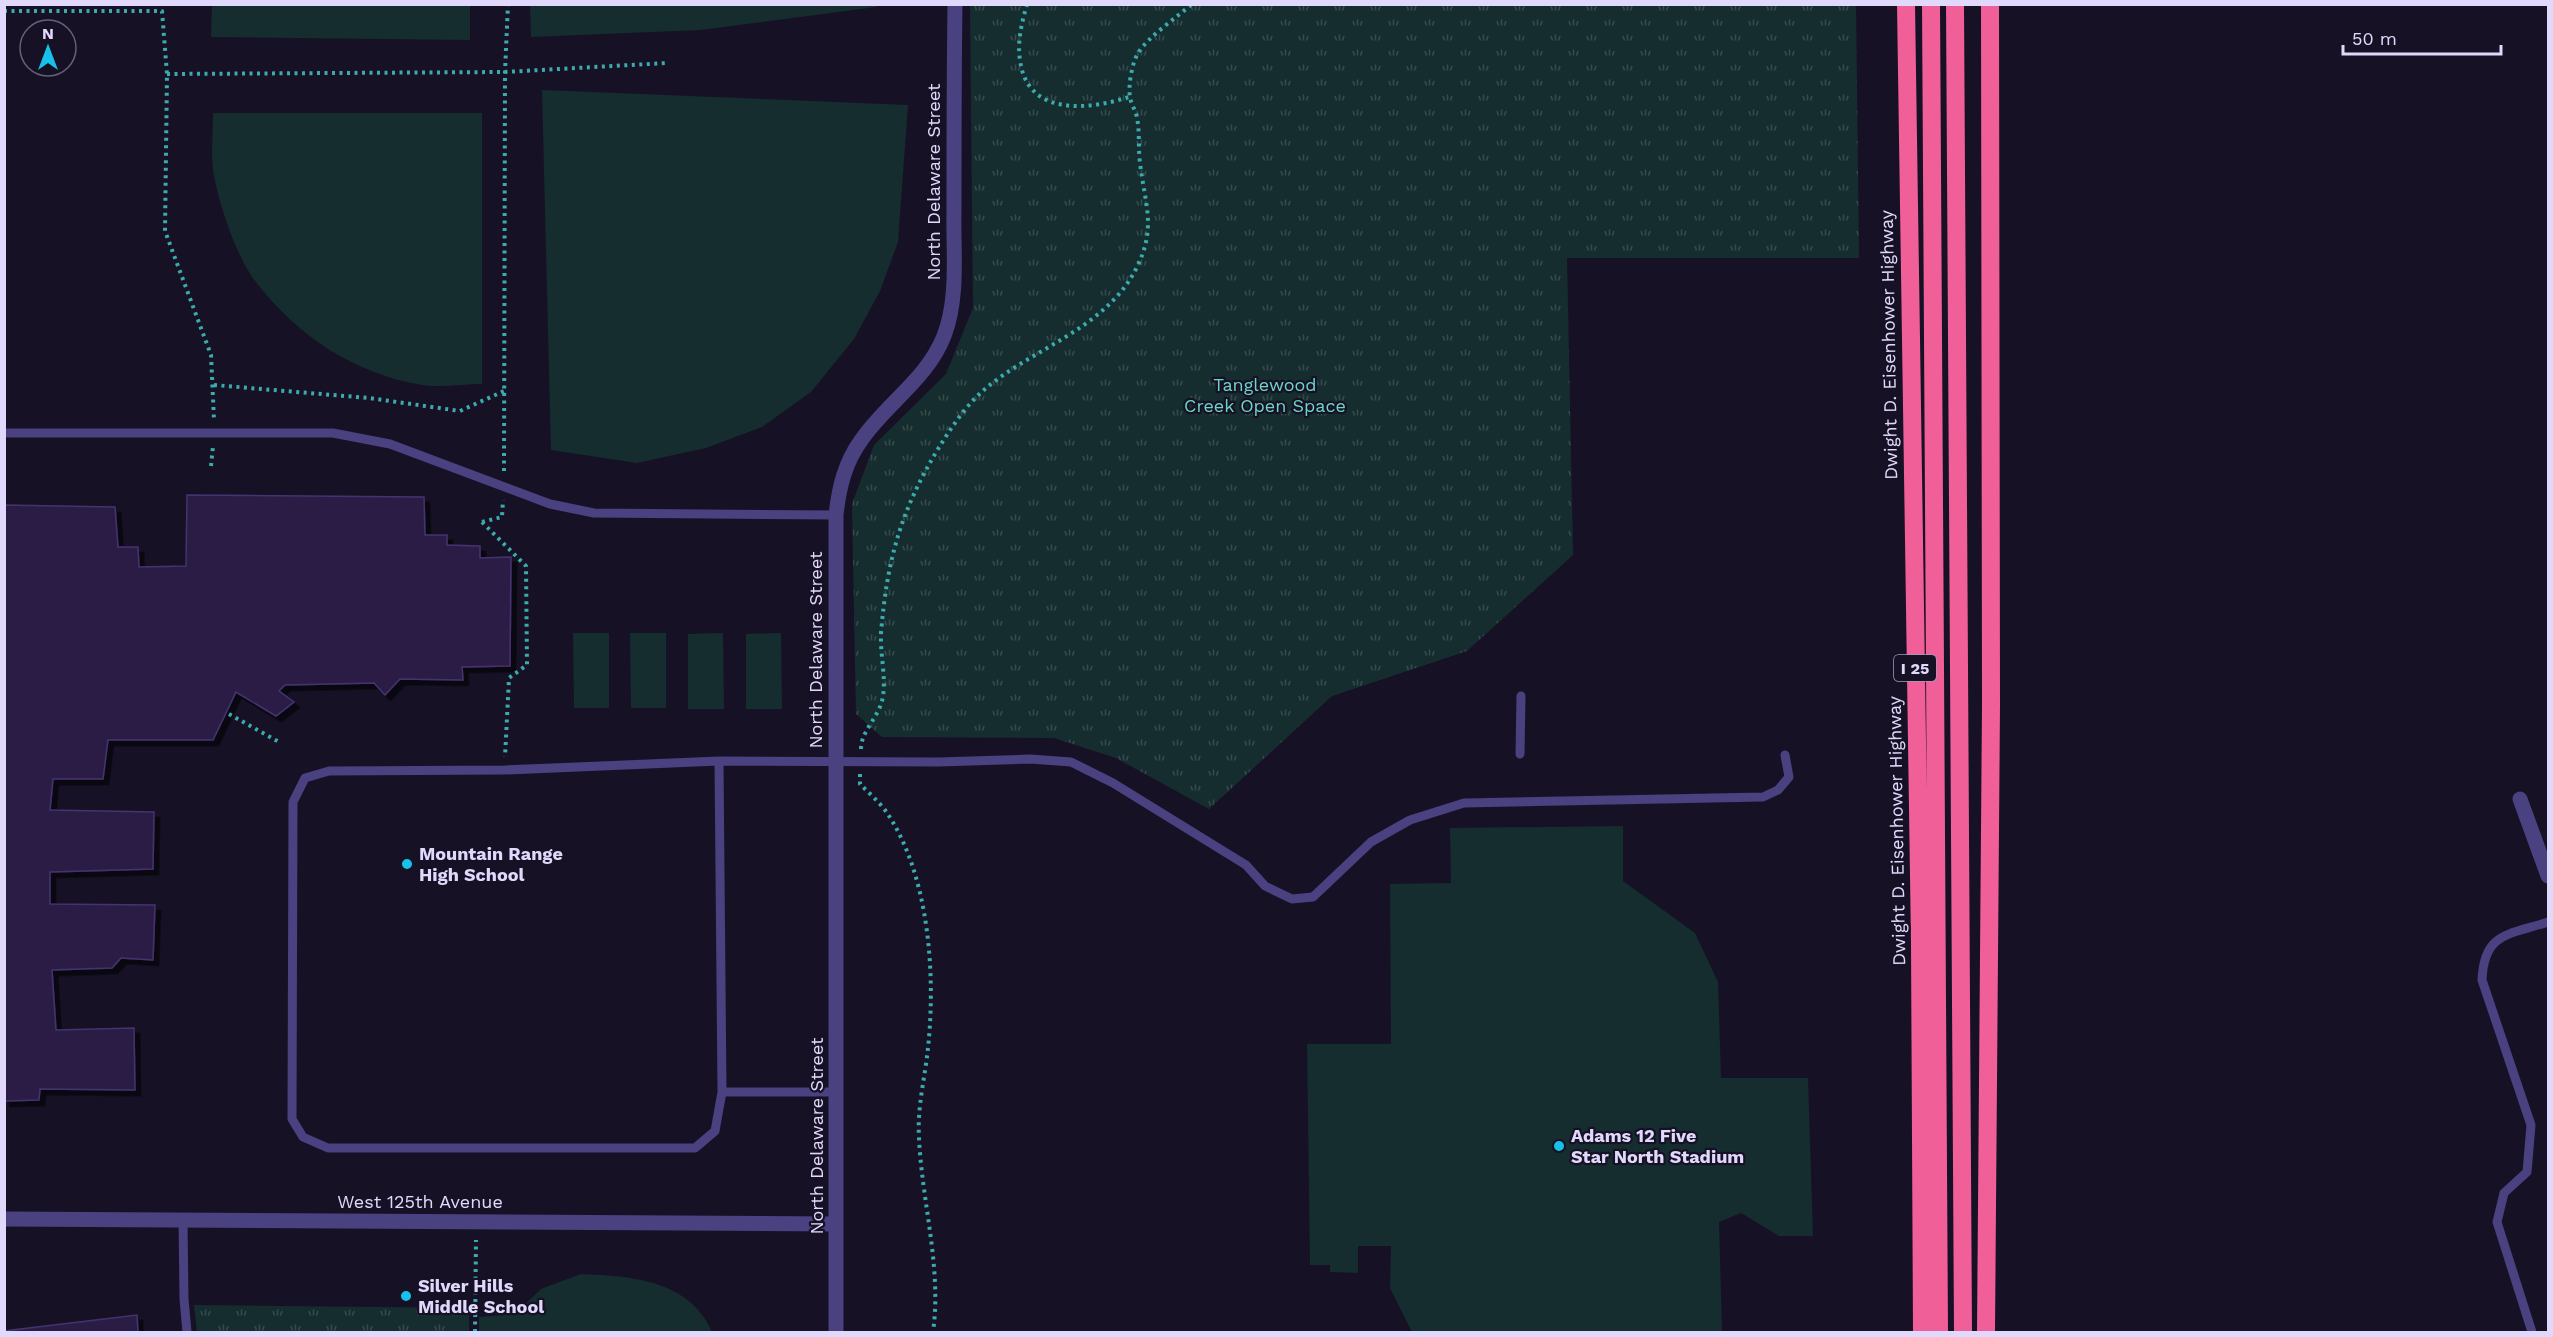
<svg xmlns="http://www.w3.org/2000/svg" width="2553" height="1337" font-family="'Work Sans',sans-serif">
<style>
.grass{fill:url(#grass-tufts)}
.pitch{fill:#152d2f}
.building{fill:#2a1f45;stroke:#44336f;stroke-width:1.5;filter:url(#shadow)}
.lines{fill:none;stroke-linecap:round;stroke-linejoin:round}
.path{stroke:#3babae;stroke-width:4;stroke-dasharray:3 4.5;stroke-linecap:butt}
.lane{stroke:#494180;stroke-width:9}
.street{stroke:#494180;stroke-width:15}
.highway{stroke:#f15f98;stroke-width:18}
.poi-dot{fill:#17c2ea;stroke:#171125;stroke-width:2}
.labels{text-anchor:middle;stroke-width:4.5;stroke-linejoin:round;paint-order:stroke}
.shield{fill:#171125;stroke:#a49dbc;stroke-width:1.5}
.shield-label{font-size:16px;font-weight:bold;fill:#e0d9fc}
.street-label{font-size:18px;fill:#e0d9fc;stroke:#171125}
.park-label{font-size:18px;fill:#6bd6c5;stroke:#171125}
.poi-label{font-size:18px;font-weight:bold;fill:#e0d9fc;stroke:#171125;text-anchor:start}
</style>
<defs>
<pattern id="grass-tufts" width="24" height="20" patternUnits="userSpaceOnUse" patternTransform="scale(1.5)"><rect width="24" height="20" fill="#152d2f"/><path d="M3 7l-1-3M5 7V3M7 7l1-3M15 17l-1-3M17 17v-4M19 17l1-3" fill="none" stroke="#374b4e"/></pattern>
<filter id="shadow"><feDropShadow dx="5.5" dy="5.5" stdDeviation="0" flood-color="#0009"/></filter>
</defs>
<rect width="100%" height="100%" fill="#171125"/>
<!-- grass -->
<path class="grass" d="M 970,5 L 1856,5 L 1859,258 L 1567,258 L 1573,555 L 1467,651 L 1332,696 L 1209,809 L 1116,758 L 1054,738 L 882,737 L 856,714 L 852,504 L 874,445 L 946,374 L 973,308 Z
M 194,1305 L 469,1308 L 469,1332 L 197,1332 Z"/>
<!-- pitch -->
<path class="pitch" d="M 212,5 L 470,5 L 470,40 L 211,37 Z
M 530,5 L 530,4 L 877,5 L 876,7 L 700,30 L 531,37 Z
M 542,90 L 908,105 L 898,242 L 880,291 L 854,339 L 811,392 L 762,427 L 706,448 L 637,463 L 551,450 Z
M 213,113 L 482,113 L 482,384 C 463,384 441,388 422,385 C 355,374 297,336 256,282 C 238,260 221,210 215,181 C 210,160 213,135 213,113 Z
M 573,633 L 609,633 L 609,708 L 574,708 Z
M 630,633 L 666,633 L 666,708 L 631,708 Z
M 723,633 L 724,709 L 688,709 L 688,634 Z
M 781,633 L 782,709 L 746,709 L 746,634 Z
M 1623,826 L 1623,881 L 1695,933 L 1718,982 L 1721,1078 L 1808,1078 L 1813,1236 L 1779,1236 L 1741,1213 L 1719,1222 L 1722,1332 L 1412,1332 L 1390,1288 L 1391,1246 L 1358,1246 L 1358,1273 L 1330,1272 L 1330,1265 L 1310,1265 L 1307,1044 L 1391,1044 L 1390,884 L 1451,883 L 1450,828 Z
M 581,1274 C 631,1276 690,1280 712,1332 L 479,1332 L 479,1317 L 515,1314 L 541,1289 Z"/>
<!-- building -->
<path class="building" d="M 187,495 L 424,497 L 425,535 L 447,535 L 447,545 L 480,546 L 480,558 L 511,557 L 510,666 L 462,667 L 463,680 L 400,679 L 385,695 L 374,683 L 285,685 L 279,691 L 294,702 L 276,716 L 236,692 L 213,740 L 108,740 L 103,779 L 53,779 L 50,810 L 154,812 L 153,869 L 50,872 L 50,904 L 155,905 L 153,960 L 121,958 L 112,968 L 52,970 L 56,1030 L 134,1028 L 135,1090 L 40,1089 L 39,1100 L 4,1101 L 4,505 L 115,507 L 118,547 L 138,547 L 139,567 L 186,566 Z
M 137,1315 L 138,1332 L 4,1332 L 4,1331 Z"/>
<g class="lines">
<!-- path -->
<path class="path" d="M 1027,4 C 1022,22 1017,41 1020,60 C 1027,117 1089,110 1129,97
M 4,11 L 162,11 L 167,74 L 165,231 L 211,355 L 214,420
M 167,74 L 505,72 L 667,63
M 214,385 L 369,398 L 460,411 L 504,391
M 211,466 L 213,446
M 504,471 L 505,72 L 508,4
M 482,522 L 502,517 L 503,500
M 482,522 L 526,566 L 527,665 L 509,678 L 505,757
M 229,714 L 279,742
M 861,749 C 861,730 880,717 883,696 C 886,676 880,654 881,633 C 887,561 900,512 938,449 C 951,428 966,405 985,389 C 1033,348 1105,329 1136,269 C 1157,228 1145,205 1140,163 C 1138,148 1140,133 1137,118 C 1136,111 1131,104 1130,97 C 1128,86 1132,63 1138,53 C 1149,36 1176,18 1192,4
M 860,774 L 860,784 C 868,792 878,801 885,810 C 929,872 936,974 928,1048 C 925,1078 917,1107 919,1138 C 922,1203 942,1268 933,1332
M 475,1332 L 476,1240"/>
<!-- lane -->
<path class="lane" d="M 4,433 L 333,433 L 390,444 L 550,504 L 594,513 L 836,515
M 1520,754 L 1521,696
M 719,761 L 722,1092 L 715,1131 L 695,1148 L 328,1148 L 303,1137 L 292,1119 L 293,802 L 305,778 L 329,771 L 505,770 L 719,761 L 939,762 L 1030,759 L 1071,762 L 1113,783 L 1246,865 L 1265,886 L 1292,899 L 1313,897 L 1371,842 L 1410,820 L 1464,803 L 1763,797 L 1778,790 L 1789,777 L 1785,755
M 722,1092 L 836,1092
M 183,1220 L 184,1299 L 187,1332
M 2532,1332 L 2497,1222 L 2504,1193 L 2527,1172 L 2531,1125 L 2482,980 C 2484,932 2509,935 2548,922"/>
<!-- street -->
<path class="street" d="M 2520,799 L 2548,876
M 4,1219 L 836,1224
M 836,1332 L 836,515 C 839,487 845,462 862,439 C 888,402 927,379 944,336 C 959,297 953,251 954,210 C 954,141 954,73 955,4"/>
<!-- highway -->
<path class="highway" d="M 1906,4 L 1920,943 L 1922,1332
M 1931,4 L 1939,1332
M 1955,4 L 1963,1332
M 1986,1332 L 1991,705 L 1990,4"/>
</g>
<!-- markers -->
<g class="poi-dot">
<circle cx="407" cy="864" r="6"/>
<circle cx="1559" cy="1146" r="6"/>
<circle cx="406" cy="1296" r="6"/>
</g>
<g class="labels">
<!-- shield labels -->
<rect class="shield" x="1894" y="655" width="42" height="26" rx="4.5"/>
<g class="shield-label">
<text x="1915" y="674">I 25</text>
</g>
<!-- street labels -->
<g class="street-label">
<text transform="translate(934 182) rotate(-90)" y="6">North Delaware Street</text>
<text transform="translate(1889 345) rotate(-91)" y="6">Dwight D. Eisenhower Highway</text>
<text transform="translate(816 650) rotate(-90)" y="6">North Delaware Street</text>
<text transform="translate(1897 831) rotate(-91)" y="6">Dwight D. Eisenhower Highway</text>
<text transform="translate(817 1136) rotate(-90)" y="6">North Delaware Street</text>
<text x="420" y="1208">West 125th Avenue</text>
</g>
<!-- park labels -->
<g class="park-label">
<text x="1265" y="391">Tanglewood<tspan x="1265" dy="21">Creek Open Space</tspan></text>
</g>
<!-- poi labels -->
<g class="poi-label">
<text x="419" y="860">Mountain Range<tspan x="419" dy="21">High School</tspan></text>
<text x="1571" y="1142">Adams 12 Five<tspan x="1571" dy="21">Star North Stadium</tspan></text>
<text x="418" y="1292">Silver Hills<tspan x="418" dy="21">Middle School</tspan></text>
</g>
</g>
<!-- border -->
<rect width="2553" height="1337" fill="none" stroke="#e0d9fc" stroke-width="12"/>
<!-- north arrow -->
<g transform="translate(48 48)"><circle r="28" fill="#171125" stroke="#67617b" stroke-width="1.5"/>
<path d="M0-4.5L10 22L0 15L-10 22Z" fill="#17c2ea"/>
<text y="-9" font-size="16" font-weight="bold" text-anchor="middle" fill="#e0d9fc">N</text>
</g>
<!-- scale -->
<path d="M2343 45v9h158v-9" fill="none" stroke="#e0d9fc" stroke-width="3"/>
<text x="2352" y="45" font-size="18" fill="#e0d9fc" stroke="#171125" stroke-width="4.5" paint-order="stroke">50 m</text>
</svg>
